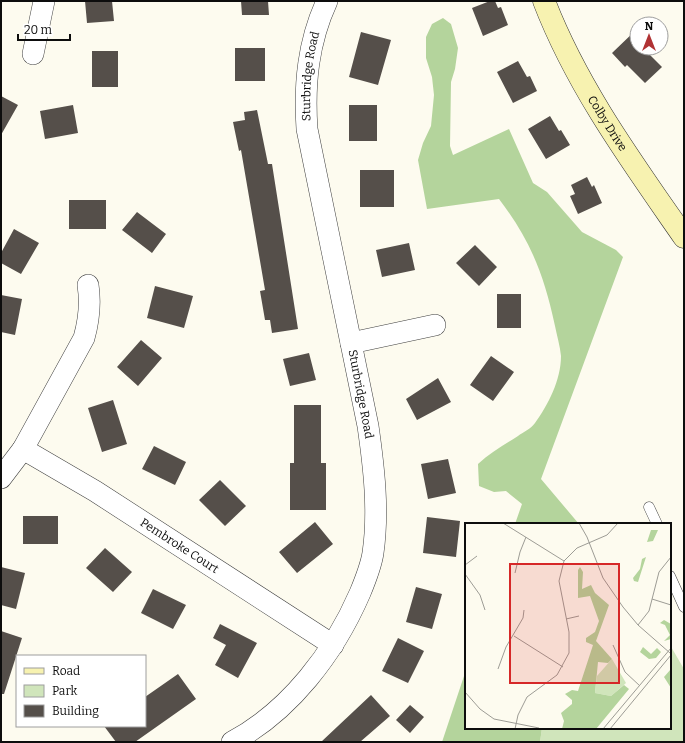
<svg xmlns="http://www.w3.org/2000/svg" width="685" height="743" font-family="Bitter,serif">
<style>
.green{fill:#d0e5bb}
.forest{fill:#b4d49c}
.building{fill:#554f4a}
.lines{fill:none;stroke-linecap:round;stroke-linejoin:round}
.lane-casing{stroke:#404040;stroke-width:11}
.street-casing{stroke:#404040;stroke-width:22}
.secondary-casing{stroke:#2f2f2f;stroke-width:23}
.lane{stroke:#fff;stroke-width:10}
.street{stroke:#fff;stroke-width:21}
.secondary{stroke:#f7f2b0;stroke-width:22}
.labels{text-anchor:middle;stroke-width:4;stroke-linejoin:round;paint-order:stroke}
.street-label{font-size:12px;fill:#0d0d0d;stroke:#fff}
.inset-road{fill:none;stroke:#9d9c95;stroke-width:1}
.view{fill:#d62828;fill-opacity:0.15;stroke:#d62828;stroke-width:2}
.inset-edge{fill:none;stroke:#0d0d0d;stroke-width:2}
</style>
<rect width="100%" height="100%" fill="#fdfbef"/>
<!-- green -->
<path class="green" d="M 670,645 L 684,669 L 684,742 L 540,742 L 542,728 L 670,728 Z"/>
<!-- forest -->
<path class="forest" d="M 443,18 L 451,24 L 458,48 L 455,69 L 451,82 L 450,146 L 453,155 L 509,129 L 533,183 L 547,192 L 582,232 L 616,250 L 623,257 L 541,479 L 579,524 L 515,524 L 522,504 L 506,491 L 494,492 L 479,486 L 478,464 C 490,453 504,445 518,436 C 523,432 531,429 535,423 C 548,405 561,380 561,356 C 560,346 557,336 555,326 C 544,275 531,241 499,199 L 427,209 L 418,160 L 423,143 L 431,126 L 434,95 L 432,77 L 426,58 L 426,37 L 432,24 Z
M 466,670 L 466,728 L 542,728 L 540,742 L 442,742 Z"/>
<!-- building -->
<path class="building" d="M 85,1 L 112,1 L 114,21 L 87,23 Z
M 241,1 L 268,1 L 269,15 L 242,15 Z
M 490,1 L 495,1 L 498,8 L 501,7 L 508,25 L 483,36 L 472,8 Z
M 637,29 L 637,48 L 643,48 L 662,67 L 645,83 L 627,65 L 625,67 L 612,53 Z
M 361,32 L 391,40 L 378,85 L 349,77 Z
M 235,48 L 265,48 L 265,81 L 235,81 Z
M 92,51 L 118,51 L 118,87 L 92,87 Z
M 518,61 L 527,77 L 530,76 L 537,91 L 513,103 L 497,72 Z
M 1,96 L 18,105 L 1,135 Z
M 73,105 L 78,133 L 45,139 L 40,111 Z
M 349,105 L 377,105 L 377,141 L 349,141 Z
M 257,110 L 268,164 L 272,164 L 298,329 L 272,333 L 270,320 L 265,320 L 260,291 L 265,290 L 241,150 L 239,151 L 233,122 L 245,120 L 244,112 Z
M 550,116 L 559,131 L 561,130 L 570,145 L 546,159 L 528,129 Z
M 360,170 L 394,170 L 394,207 L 360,207 Z
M 587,177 L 592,187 L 594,185 L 602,203 L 578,214 L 570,196 L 575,194 L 571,185 Z
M 69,200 L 106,200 L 106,229 L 69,229 Z
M 137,212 L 166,234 L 152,253 L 122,230 Z
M 14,229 L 39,243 L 21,274 L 1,263 L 1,253 Z
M 409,243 L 415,270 L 382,277 L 376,250 Z
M 475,245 L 497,267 L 479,286 L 456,263 Z
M 155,286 L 193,296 L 184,328 L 147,318 Z
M 497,294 L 521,294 L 521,328 L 497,328 Z
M 1,295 L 22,299 L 15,335 L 1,332 Z
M 141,340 L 162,358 L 138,386 L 117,367 Z
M 309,353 L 316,380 L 290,386 L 283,359 Z
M 491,356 L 514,372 L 493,401 L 470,385 Z
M 438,378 L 451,402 L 417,420 L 406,399 Z
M 113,400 L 127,444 L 102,452 L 88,408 Z
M 294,405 L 321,405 L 321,463 L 326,463 L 326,510 L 290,510 L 290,463 L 294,463 Z
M 154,446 L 186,462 L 175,485 L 142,469 Z
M 448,459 L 456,493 L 428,499 L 421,464 Z
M 220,480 L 246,506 L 225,526 L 199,500 Z
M 23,516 L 58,516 L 58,544 L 23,544 Z
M 427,517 L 460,521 L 456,557 L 423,553 Z
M 315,522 L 333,544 L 297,573 L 279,552 Z
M 105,548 L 132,572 L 113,592 L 86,568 Z
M 1,567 L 25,573 L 16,609 L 1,605 Z
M 416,587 L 442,594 L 432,629 L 406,622 Z
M 153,589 L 186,605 L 173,629 L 141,613 Z
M 220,624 L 257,643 L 238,678 L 215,665 L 226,645 L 213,638 Z
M 1,631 L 22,638 L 4,694 L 1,694 Z
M 398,638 L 424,651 L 408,683 L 382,671 Z
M 178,674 L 196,699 L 135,742 L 116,742 L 104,726 L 145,726 L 145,697 Z
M 371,695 L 390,716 L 360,742 L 321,742 Z
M 410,705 L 424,717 L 410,733 L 396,720 Z"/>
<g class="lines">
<defs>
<path id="lane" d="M 649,507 L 657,524
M 670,576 L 684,607"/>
<g id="street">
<path d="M 33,54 L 44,1"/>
<path d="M 351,343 L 435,325"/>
<path id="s1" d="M 23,449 L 95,491 L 333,645"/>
<path d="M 1,478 L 23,449 L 84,338 C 89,320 91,304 88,285"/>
<path id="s2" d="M 232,742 C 290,711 334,653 360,593 C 365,581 371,566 373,553 C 379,511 374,468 368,426 L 307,129 C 304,84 308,42 327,1"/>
</g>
<g id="secondary">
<path id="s3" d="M 544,1 C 577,87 632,162 684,237"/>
</g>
</defs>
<!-- lane casing -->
<use href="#lane" class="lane-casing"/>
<!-- street casing -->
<use href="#street" class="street-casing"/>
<!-- secondary casing -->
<use href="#secondary" class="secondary-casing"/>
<!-- lane -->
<use href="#lane" class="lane"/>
<!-- street -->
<use href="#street" class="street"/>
<!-- secondary -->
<use href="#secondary" class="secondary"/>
</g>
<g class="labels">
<!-- street labels -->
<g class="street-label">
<text dy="4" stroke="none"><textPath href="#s2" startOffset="726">Sturbridge Road</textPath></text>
<text dy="4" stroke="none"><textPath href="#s3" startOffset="138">Colby Drive</textPath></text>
<text transform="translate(361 394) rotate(79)" y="4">Sturbridge Road</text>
<text dy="4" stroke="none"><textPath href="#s1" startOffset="184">Pembroke Court</textPath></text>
</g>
</g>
<!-- overview -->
<g transform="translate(465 523)">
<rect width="206" height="206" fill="#fdfbef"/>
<path d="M 147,136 L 161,160 L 146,173 L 130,170 L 132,153 Z" fill="#d0e5bb"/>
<path d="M 186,7 L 193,7 L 188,18 L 182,19 ZM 181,34 L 173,59 L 169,58 L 168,55 L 175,46 L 177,36 ZM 115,44 L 118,49 L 117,66 L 126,62 L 130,70 L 144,82 L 131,118 L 147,136 L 143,140 L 133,139 L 130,170 L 146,173 L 159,162 L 164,166 L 131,206 L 97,206 L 99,198 L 96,190 L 107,181 L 107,177 L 100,171 L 107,167 L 113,168 L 128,122 L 121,119 L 121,115 L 130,109 L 134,98 L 125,73 L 113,75 L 113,47 ZM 199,97 L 206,101 L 206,116 L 199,118 L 205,112 L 200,102 L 195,100 ZM 178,124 L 186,131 L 192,125 L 196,129 L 191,135 L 184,136 L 175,129 ZM 206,146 L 206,165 L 199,154 Z" fill="#b4d49c"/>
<path class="inset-road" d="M 38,0 L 99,38M 114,0 L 122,14 L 138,55 L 158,84 L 173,102 L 205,130M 0,42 L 12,33M 50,50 L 55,29 L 61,14M 0,51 L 15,72 L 20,87M 187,76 L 206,82M 101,96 L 114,93M 173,102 L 184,88 L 194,49 L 206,34M 49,113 L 98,144M 148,122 L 160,149 L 175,163M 33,146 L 41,124 L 58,95 L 59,87M 0,169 L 15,186 L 29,196 L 74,205M 50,206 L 53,192 L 62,174 L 92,152 L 104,130 L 104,109 L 94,58 L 99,38 L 112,25 L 142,12 L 153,0M 138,206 L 206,125M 145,206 L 206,132"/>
<path class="view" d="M 45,41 L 154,41 L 154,160 L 45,160 Z"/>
<rect width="206" height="206" class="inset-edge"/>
</g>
<!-- border -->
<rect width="685" height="743" fill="none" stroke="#0d0d0d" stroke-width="4"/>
<!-- legend -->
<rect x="16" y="655" width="130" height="72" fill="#ffffff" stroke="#9e9e9e"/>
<rect x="24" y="668" width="20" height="6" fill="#f7f2b0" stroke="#9e9e9e"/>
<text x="52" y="675" font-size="12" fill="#0d0d0d">Road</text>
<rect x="24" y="685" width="20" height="12" fill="#d0e5bb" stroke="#9e9e9e"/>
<text x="52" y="695" font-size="12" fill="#0d0d0d">Park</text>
<rect x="24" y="705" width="20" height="12" fill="#554f4a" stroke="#9e9e9e"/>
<text x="52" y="715" font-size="12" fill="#0d0d0d">Building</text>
<!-- north arrow -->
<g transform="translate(649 36)"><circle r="19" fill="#ffffff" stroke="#9e9e9e"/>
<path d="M0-3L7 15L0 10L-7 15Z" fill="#b03234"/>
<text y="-6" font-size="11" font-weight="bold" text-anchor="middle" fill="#0d0d0d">N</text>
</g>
<!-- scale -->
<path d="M18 34v6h52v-6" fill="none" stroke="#0d0d0d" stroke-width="2"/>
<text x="24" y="34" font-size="12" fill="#0d0d0d" stroke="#ffffff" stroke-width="3" paint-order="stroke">20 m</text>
</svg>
